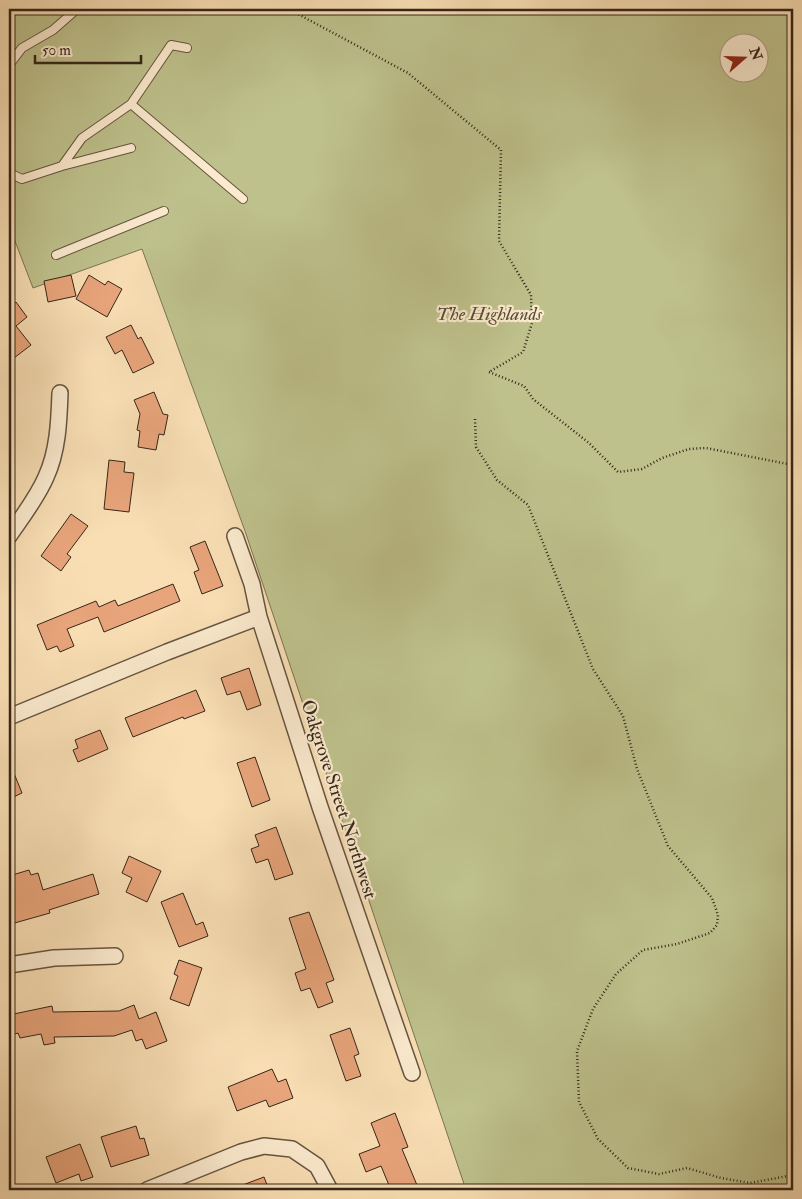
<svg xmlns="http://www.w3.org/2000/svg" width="802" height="1199" font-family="'IM FELL Double Pica',serif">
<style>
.green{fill:#bec18c;stroke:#7a7453;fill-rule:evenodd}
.building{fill:#e8a47a;stroke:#35261a}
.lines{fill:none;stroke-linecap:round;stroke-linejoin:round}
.service-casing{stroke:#665440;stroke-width:10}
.minor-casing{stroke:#665440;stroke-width:18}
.path{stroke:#35261a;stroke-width:2.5;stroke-dasharray:1 2.5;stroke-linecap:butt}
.service{stroke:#fbeace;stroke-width:8}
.minor{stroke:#fbeace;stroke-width:15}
.labels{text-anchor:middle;stroke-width:4.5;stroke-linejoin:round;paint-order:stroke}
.park-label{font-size:19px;font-style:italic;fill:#574d36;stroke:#fbeace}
.street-label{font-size:19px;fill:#35261a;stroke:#fbeace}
</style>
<rect width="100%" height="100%" fill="#f9deb4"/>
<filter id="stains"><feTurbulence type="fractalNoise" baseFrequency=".004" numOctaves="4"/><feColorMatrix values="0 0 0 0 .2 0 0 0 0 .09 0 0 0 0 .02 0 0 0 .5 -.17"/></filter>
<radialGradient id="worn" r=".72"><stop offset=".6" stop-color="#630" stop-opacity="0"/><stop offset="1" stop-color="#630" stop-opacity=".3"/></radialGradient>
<!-- green -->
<path class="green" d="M 9,9 L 793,9 L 793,1190 L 466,1190 L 245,531 L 142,249 L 33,288 L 10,228 L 9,229 ZM 730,42 L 760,42 L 760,72 L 730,72 Z"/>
<!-- building -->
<path class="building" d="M 71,275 L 76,296 L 48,302 L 44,281 Z
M 89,275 L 105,285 L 108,281 L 122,289 L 107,317 L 76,299 Z
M 16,302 L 27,317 L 16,326 L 31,345 L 14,358 L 9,350 L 9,307 Z
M 131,325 L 138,339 L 141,337 L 154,363 L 133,373 L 122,350 L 115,354 L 106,337 Z
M 154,392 L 163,414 L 168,415 L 164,435 L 159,434 L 156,450 L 138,447 L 140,431 L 137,430 L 140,414 L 134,400 Z
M 109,460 L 125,462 L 124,472 L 134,473 L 129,512 L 104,509 Z
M 71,514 L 88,526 L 67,554 L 71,557 L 61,571 L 41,556 Z
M 205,541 L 223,586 L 202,594 L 194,572 L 199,570 L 190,547 Z
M 173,584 L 180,601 L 104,632 L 98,617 L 67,629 L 74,646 L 60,652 L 57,646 L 47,650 L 37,625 L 96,601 L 99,607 L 115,600 L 118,606 Z
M 249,668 L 261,705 L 247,710 L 240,691 L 227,695 L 221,678 Z
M 196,690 L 205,711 L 184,719 L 183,717 L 133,737 L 125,718 Z
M 100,730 L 108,749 L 78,762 L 73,750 L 78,748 L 75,740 Z
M 255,757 L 270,800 L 252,807 L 237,763 Z
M 9,761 L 22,793 L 9,799 Z
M 276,827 L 293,874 L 275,880 L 268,859 L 256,863 L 251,849 L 259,846 L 255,835 Z
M 129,856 L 161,871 L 147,902 L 126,892 L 132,878 L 122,873 Z
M 29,870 L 31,875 L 38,873 L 43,890 L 93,874 L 99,894 L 49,910 L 50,913 L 11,924 L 9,917 L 9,876 Z
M 183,893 L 196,925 L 203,922 L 208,936 L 179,947 L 161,902 Z
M 309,912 L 334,980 L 326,983 L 333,1002 L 318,1008 L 310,988 L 301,991 L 295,973 L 306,969 L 289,918 Z
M 179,960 L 202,968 L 189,1006 L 170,999 L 178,976 L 174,974 Z
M 134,1005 L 139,1019 L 156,1012 L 167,1041 L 146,1049 L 142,1039 L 136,1041 L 132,1030 L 114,1036 L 54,1037 L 55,1043 L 44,1045 L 41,1034 L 20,1038 L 18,1033 L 9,1036 L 9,1015 L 52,1006 L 53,1012 L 119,1011 Z
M 350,1028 L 359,1054 L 354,1056 L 361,1076 L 346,1081 L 330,1035 Z
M 272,1069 L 278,1082 L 286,1079 L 293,1098 L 269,1107 L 266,1100 L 237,1111 L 228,1087 Z
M 395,1113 L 408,1147 L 402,1149 L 419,1190 L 391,1190 L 381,1166 L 366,1172 L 359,1154 L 380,1146 L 371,1123 Z
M 136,1126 L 140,1139 L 144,1138 L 149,1155 L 111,1167 L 101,1137 Z
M 80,1144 L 93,1177 L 81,1181 L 79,1174 L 56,1183 L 46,1157 Z
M 264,1177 L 269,1190 L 232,1190 L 232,1189 Z"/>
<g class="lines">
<defs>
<path id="service" d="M 9,65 L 22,48 L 53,30 L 77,9
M 131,104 L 171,45 L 187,48
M 62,166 L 131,148
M 9,173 L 22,179 L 62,166 L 82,138 L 131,104 L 243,199
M 56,255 L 164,211"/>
<path id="minor" d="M 9,536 C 22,517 37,498 46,477 C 58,451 59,421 60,393
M 235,536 L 252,584 L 259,617 L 320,807 L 412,1073
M 9,717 L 167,652 L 259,617
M 9,965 L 54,958 L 115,956
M 147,1190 L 241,1152 L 264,1146 L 292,1149 L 317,1166 L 330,1190"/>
</defs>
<!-- service casing -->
<use href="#service" class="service-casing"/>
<!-- minor casing -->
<use href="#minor" class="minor-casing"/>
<!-- path -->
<path class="path" d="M 295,9 L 296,13 L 408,73 L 501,150 L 499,241 L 531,295 L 532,323 L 523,352 L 489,372
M 489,372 L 524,386 L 533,399 L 589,443 L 618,472 L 642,469 L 662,458 L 689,449 L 706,448 L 793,465
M 475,419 L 476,447 L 497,480 L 528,505 L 593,669 L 623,716 L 637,769 L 668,846 L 712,898 L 718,915 L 717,925 L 710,933 L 677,944 L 643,950 L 616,974 L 593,1009 L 577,1051 L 579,1102 L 598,1139 L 628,1168 L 659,1174 L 687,1168 L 721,1178 L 750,1183 L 793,1175"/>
<!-- service -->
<use href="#service" class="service"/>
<!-- minor -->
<use href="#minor" class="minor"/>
</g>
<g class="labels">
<!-- park labels -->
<g class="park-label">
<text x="489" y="320">The Highlands</text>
</g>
<!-- street labels -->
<g class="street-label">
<text transform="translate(340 799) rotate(72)" y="7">Oakgrove Street Northwest</text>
</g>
</g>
<!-- margin -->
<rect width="802" height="1199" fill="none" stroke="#f9deb4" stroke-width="30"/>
<rect x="10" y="10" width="782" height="1179" fill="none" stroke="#35261a" stroke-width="2.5"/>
<rect x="15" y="15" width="772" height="1169" fill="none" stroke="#35261a"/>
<!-- north arrow -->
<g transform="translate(744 58) rotate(70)"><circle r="24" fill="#fbeace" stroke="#ac9c86"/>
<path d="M0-4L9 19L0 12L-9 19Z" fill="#8f2418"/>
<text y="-8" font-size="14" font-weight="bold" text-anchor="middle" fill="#35261a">N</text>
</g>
<!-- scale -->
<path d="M35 55v8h106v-8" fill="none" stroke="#35261a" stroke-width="2.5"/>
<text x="42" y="55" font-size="15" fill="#35261a" stroke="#fbeace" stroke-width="4" paint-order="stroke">50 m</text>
<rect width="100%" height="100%" filter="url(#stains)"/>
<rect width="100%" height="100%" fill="url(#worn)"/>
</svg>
